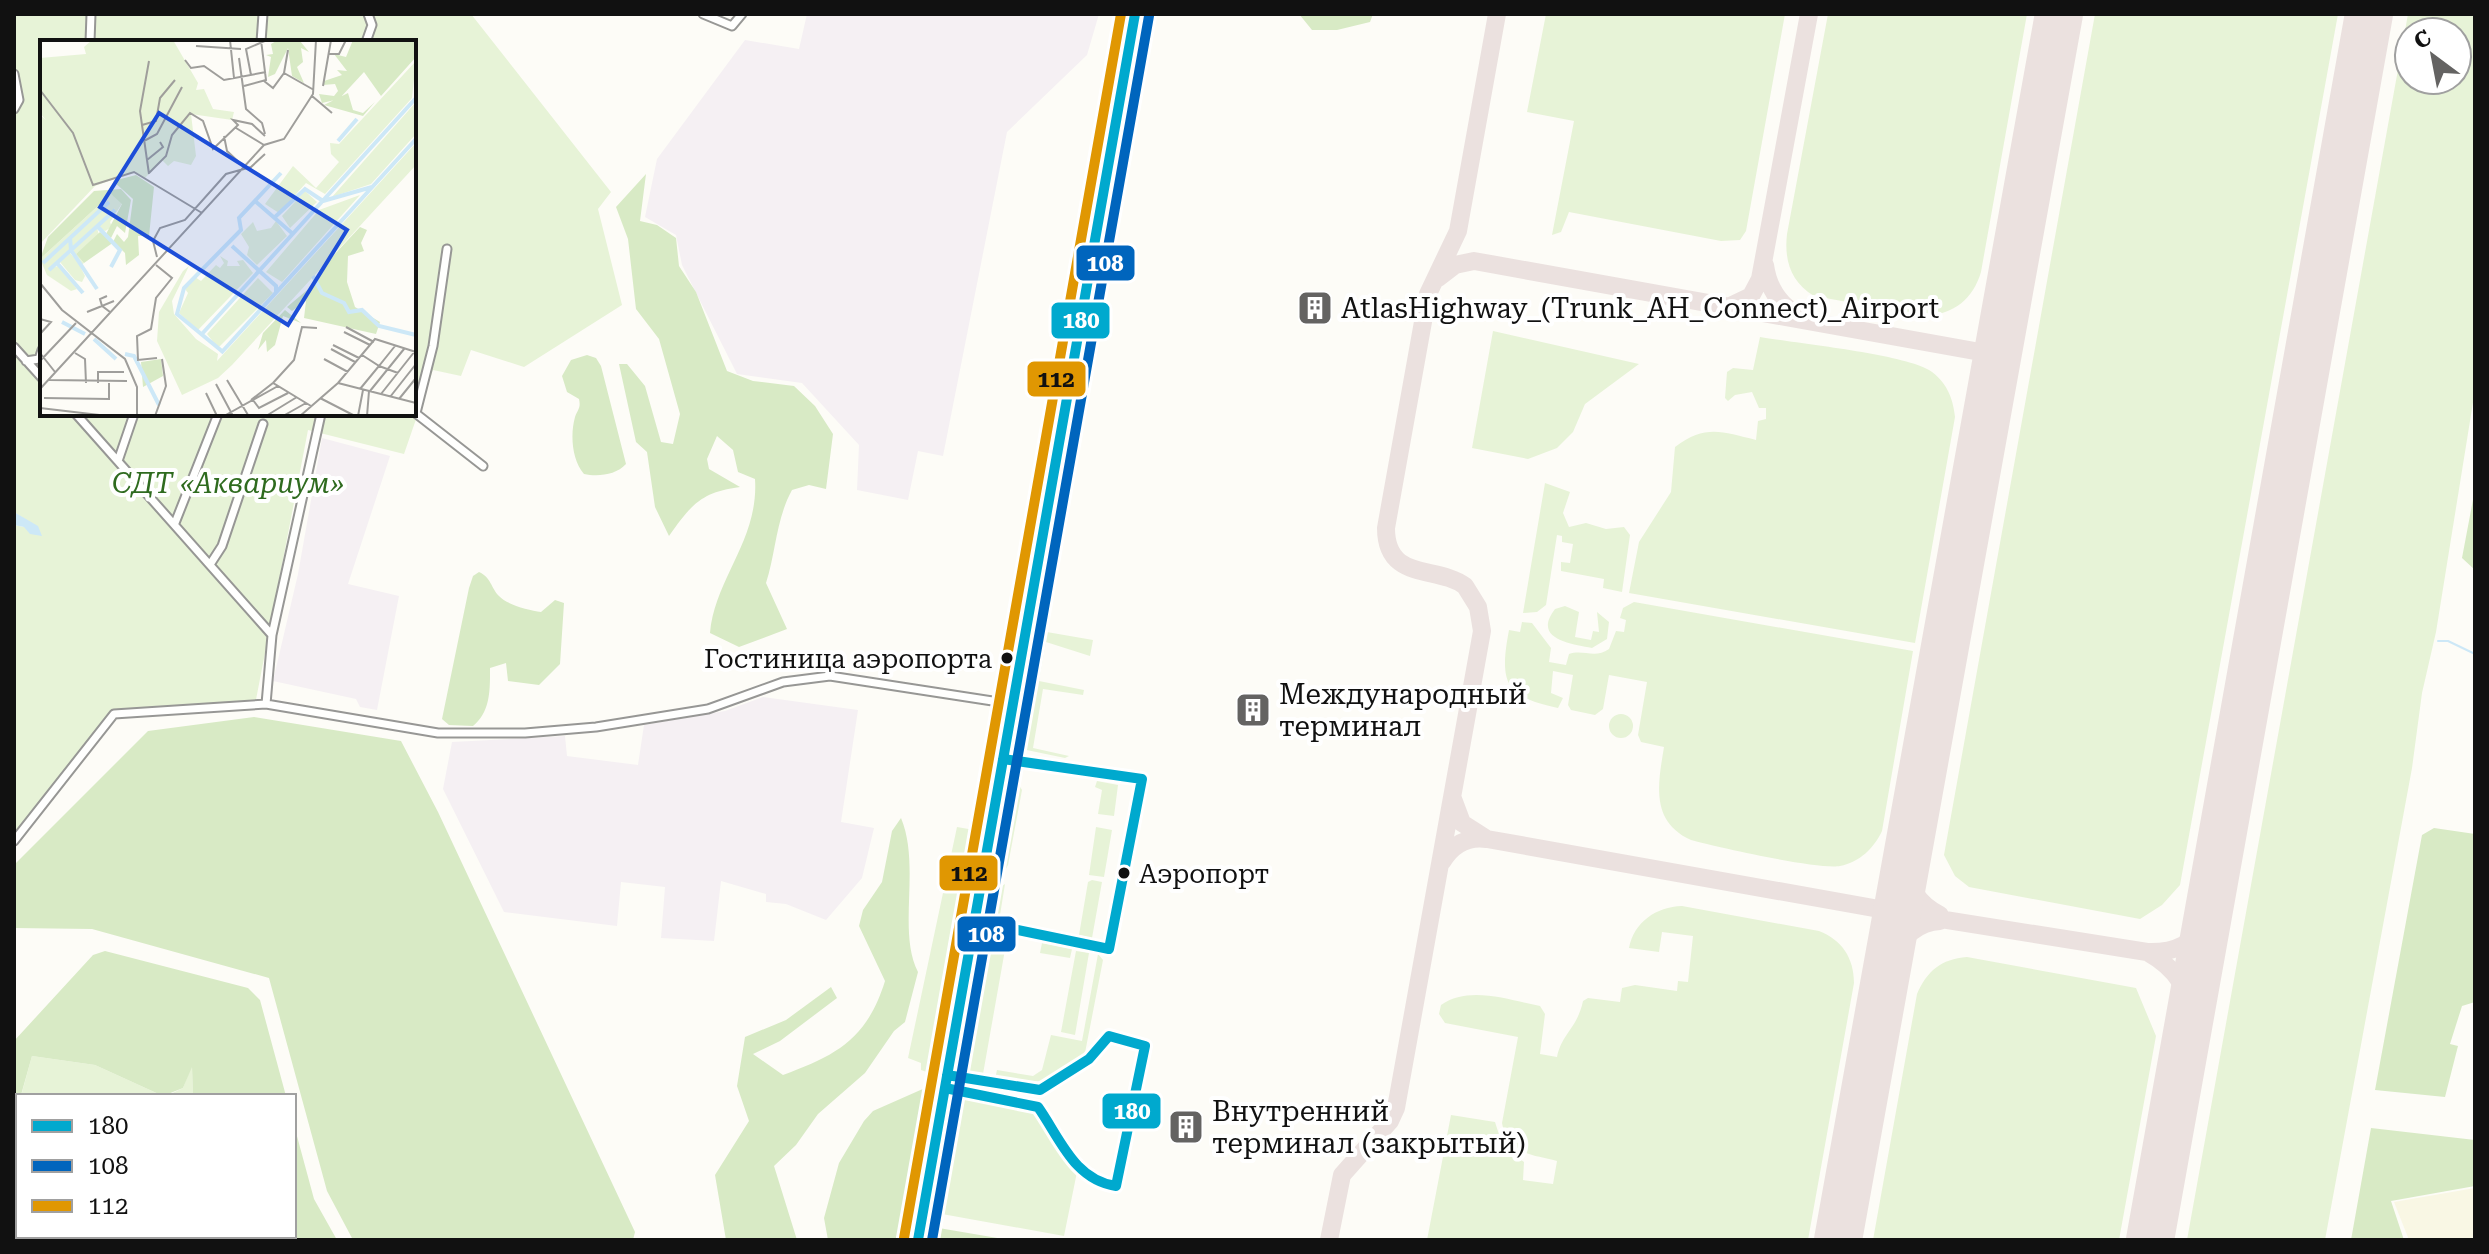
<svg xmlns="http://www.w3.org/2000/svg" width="2489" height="1254" font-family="'Roboto Serif',serif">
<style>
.industrial{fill:#f5f0f3}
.farmland{fill:#f9f7e4}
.green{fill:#e7f3d7;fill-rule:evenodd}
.forest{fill:#d8eac5}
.water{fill:#cde8f7}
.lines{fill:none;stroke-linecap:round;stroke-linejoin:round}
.stream{stroke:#cde8f7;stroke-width:2}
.taxiway{stroke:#ebe1df;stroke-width:18}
.runway{stroke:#ebe1df;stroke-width:48}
.minor-casing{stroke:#979795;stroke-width:11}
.secondary-casing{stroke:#8e8d8b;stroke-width:14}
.minor{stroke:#fffffe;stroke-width:7}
.secondary{stroke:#f6f4eb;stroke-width:10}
.bus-1-casing{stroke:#fff;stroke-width:16}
.bus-2-casing{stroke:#fff;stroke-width:16}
.bus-3-casing{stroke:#fff;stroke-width:16}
.bus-1{stroke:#00a9ce;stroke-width:10}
.bus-2{stroke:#0065bd;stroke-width:10}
.bus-3{stroke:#e09702;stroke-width:10}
.bus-dot{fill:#111;stroke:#fff;stroke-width:3}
.labels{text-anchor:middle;stroke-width:8;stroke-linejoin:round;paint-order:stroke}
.bus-label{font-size:26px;fill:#111;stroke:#fff;text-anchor:end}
.poi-label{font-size:28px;fill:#111;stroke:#fff;text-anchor:start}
.park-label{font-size:28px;font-style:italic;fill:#2f6b1f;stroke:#fff}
.inset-river{fill:none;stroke:#cde8f7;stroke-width:4}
.inset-road{fill:none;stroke:#9f9e9b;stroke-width:2}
.view{fill:#1d4ed8;fill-opacity:0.15;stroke:#1d4ed8;stroke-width:4}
.inset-edge{fill:none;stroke:#111;stroke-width:4}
.line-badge{stroke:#fff;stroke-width:3}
.badge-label{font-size:22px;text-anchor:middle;font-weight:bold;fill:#fff}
.pale-badge-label{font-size:22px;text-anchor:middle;font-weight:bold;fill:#111}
</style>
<rect width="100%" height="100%" fill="#fdfcf7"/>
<!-- industrial -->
<path class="industrial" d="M 807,14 L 1099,14 L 1087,55 L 1007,132 L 943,456 L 918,451 L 908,500 L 857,490 L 859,445 L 802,383 L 737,374 L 682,265 L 676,235 L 645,217 L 657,159 L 745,40 L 799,49 Z
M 322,438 L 390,456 L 348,584 L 399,596 L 377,710 L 360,707 L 356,699 L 273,681 L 298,574 Z
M 763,697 L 858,710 L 841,822 L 874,828 L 862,878 L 826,920 L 786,904 L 766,902 L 766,894 L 721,881 L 714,941 L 661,938 L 665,887 L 621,882 L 617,926 L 504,912 L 443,789 L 452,742 L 565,736 L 567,756 L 638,765 L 644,725 L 725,711 Z"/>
<!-- farmland -->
<path class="farmland" d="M 2475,1188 L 2475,1240 L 2409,1240 L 2394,1202 Z"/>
<!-- green -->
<path class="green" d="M 14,14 L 471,14 L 611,192 L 598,209 L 622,305 L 524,367 L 471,350 L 461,376 L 433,370 L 404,454 L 308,430 L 254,710 L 113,717 L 14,845 L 14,525 L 24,527 L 25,519 L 14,512 ZM 42,42 L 414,42 L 414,414 L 42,414 Z
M 1546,14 L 1785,14 L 1746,231 L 1740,240 L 1721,241 L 1569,212 L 1561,232 L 1552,235 L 1574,121 L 1527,112 Z
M 1828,14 L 2027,14 L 1981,272 C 1973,299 1954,314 1926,316 L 1814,296 C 1791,282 1784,261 1787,234 Z
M 2095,14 L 2338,14 L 2180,885 L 2162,905 L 2140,919 L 1969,887 L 1955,876 L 1944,855 Z
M 2408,14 L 2475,14 L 2475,390 L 2436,632 L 2422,693 L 2412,768 L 2325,1240 L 2187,1240 ZM 2409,32 L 2457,32 L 2457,80 L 2409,80 Z
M 1493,331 L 1639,364 L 1585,404 L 1573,432 L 1557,448 L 1528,459 L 1472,448 Z
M 1760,337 C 1796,343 1903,354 1929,370 C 1946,381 1953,397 1955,417 L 1915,643 L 1629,593 L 1639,542 L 1671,492 L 1675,447 C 1706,424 1722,432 1756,440 L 1758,421 L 1766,419 L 1766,408 L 1759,408 L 1752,392 L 1735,395 L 1728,401 L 1725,398 L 1727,372 L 1733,368 L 1753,370 Z
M 1545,483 L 1570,492 L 1563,513 L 1569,527 L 1586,523 L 1606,529 L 1624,527 L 1630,535 L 1622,592 L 1603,588 L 1604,579 L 1561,571 L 1561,562 L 1570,563 L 1573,544 L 1562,542 L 1562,536 L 1557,535 L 1546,605 L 1537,612 L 1523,613 Z
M 1634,602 L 1913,651 L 1882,831 C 1874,848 1860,862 1840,866 C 1819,870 1716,847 1691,840 C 1650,821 1658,784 1664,747 L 1641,742 L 1638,735 L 1647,682 L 1609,675 L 1603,709 L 1595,715 L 1571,710 L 1568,705 L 1573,675 L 1553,671 L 1551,693 L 1563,698 L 1558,708 C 1505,697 1499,683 1509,630 L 1520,632 L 1522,622 L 1532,623 L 1551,648 L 1549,662 L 1566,665 L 1569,654 C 1583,649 1595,659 1609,649 L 1616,631 L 1624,632 L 1626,620 L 1620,618 L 1623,608 Z
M 1565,606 L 1579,612 L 1575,637 L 1591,640 L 1593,631 L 1599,632 L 1597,612 L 1609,622 L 1607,639 L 1592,648 C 1570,644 1532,639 1555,609 Z
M 1032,625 L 1038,626 L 1018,743 L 1041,631 L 1093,640 L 1090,656 L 1046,642 L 1039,681 L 1084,690 L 1083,695 L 1043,689 L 1033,748 L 1069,756 L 1065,758 L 1017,748 L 1016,752 L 1007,750 Z
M1609 726a12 12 0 1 1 24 0a12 12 0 1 1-24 0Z
M 1014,776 L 1022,790 L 1008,865 L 1001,878 L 991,883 L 1008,779 Z
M 1097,781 L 1118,785 L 1114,816 L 1098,814 L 1102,790 L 1095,787 Z
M 957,827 L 980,831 L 935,1075 L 921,1070 L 921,1063 L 908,1058 Z
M 1096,827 L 1112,830 L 1104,877 L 1089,875 Z
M 1092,880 L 1102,882 L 1092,938 L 1079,935 L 1088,882 Z
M 1005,884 L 1000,915 L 990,914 L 986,907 L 989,895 Z
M 1682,906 L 1819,931 C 1842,940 1854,958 1854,983 L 1808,1240 L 1427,1240 L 1451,1115 L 1495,1122 L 1503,1147 L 1524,1162 L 1523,1180 L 1553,1184 L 1557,1161 C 1531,1154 1508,1155 1502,1123 L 1518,1037 L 1445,1023 L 1439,1014 L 1441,1005 C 1469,985 1509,1000 1540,1006 L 1545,1014 L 1540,1054 L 1557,1057 C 1562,1033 1577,1029 1583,1001 L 1588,998 L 1620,1002 L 1622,988 L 1635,985 L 1677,991 L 1678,981 L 1688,982 L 1693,936 L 1662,932 L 1659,952 L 1629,948 C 1634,922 1656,907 1682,906 Z
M 987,932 L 996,934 L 995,942 L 1006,944 L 983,1074 L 970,1073 L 961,1058 L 981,937 Z
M 1042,943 L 1072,949 L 1070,958 L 1040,953 Z
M 1076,951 L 1089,953 L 1075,1035 L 1061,1032 Z
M 1098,954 L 1103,960 L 1084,1058 L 1047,1082 L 995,1079 L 997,1070 L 1033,1076 L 1042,1070 L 1051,1035 L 1082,1041 Z
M 1967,957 L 2136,988 L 2156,1036 L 2119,1240 L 1873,1240 L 1917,994 C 1927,971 1941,959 1967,957 Z
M 32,1056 L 95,1065 L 163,1096 L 21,1096 Z
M 192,1065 L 193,1096 L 166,1096 L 183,1088 Z
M 968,1098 L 1033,1111 L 1041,1117 L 1077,1172 L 1064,1236 L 931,1212 L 951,1106 Z
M 18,1105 L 18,1236 L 128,1236 L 127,1240 L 14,1240 L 14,1120 Z"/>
<!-- forest -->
<path class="forest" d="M 1299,14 L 1373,14 L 1370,22 L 1337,30 L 1312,30 Z
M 646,174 L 640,221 L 657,225 L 676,238 L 679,266 L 696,292 L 727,371 L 753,381 L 794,386 L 815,406 L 833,434 L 826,489 L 809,485 L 792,490 C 776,519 776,552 766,583 L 787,629 L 739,647 L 710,633 C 715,578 759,540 755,479 L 738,472 L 733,450 L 717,436 L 707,459 L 709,469 L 740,487 C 701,492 691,505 669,536 L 655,507 L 647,452 L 636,442 L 619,364 L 627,364 L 645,386 L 661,442 L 673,444 L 680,414 L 659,339 L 636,309 L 628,239 L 616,207 Z
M 587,355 L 596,358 L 601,366 L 626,464 C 616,475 598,477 584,474 C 572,460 570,435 575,417 C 578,409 581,408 579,399 L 567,392 L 562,376 L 571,360 Z
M 2475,489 L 2475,570 L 2462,558 Z
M 479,572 C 491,577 491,588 499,596 C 507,605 529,610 541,612 L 555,600 L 564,603 L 560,664 L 539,685 L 508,681 L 506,663 L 490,668 C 490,688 491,712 473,726 L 449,725 L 442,719 L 469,588 L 473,576 Z
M 254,717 L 401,741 L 438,812 L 635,1232 L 633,1240 L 353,1240 L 327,1191 L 269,978 L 92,929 L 14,928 L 14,865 L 148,731 Z
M 901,818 C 921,866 897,931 918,972 L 905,1022 L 894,1031 L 865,1073 L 818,1114 L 796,1145 L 774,1166 L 797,1240 L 726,1240 L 715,1175 L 749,1121 L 737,1086 L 745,1037 L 786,1020 L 831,987 L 837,998 L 780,1041 L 753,1054 L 783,1075 C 837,1055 867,1039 885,981 L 859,926 L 863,910 L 882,882 L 892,831 Z
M 2434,828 L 2475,834 L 2475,1002 L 2462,1006 L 2450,1044 L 2458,1046 L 2445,1097 L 2375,1090 L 2422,835 Z
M 105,951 L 248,988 L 260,1000 L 286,1096 L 193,1096 L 192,1067 L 183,1088 L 163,1096 L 95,1065 L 32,1056 L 14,1120 L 14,1041 L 93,955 Z
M 925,1088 L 933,1094 L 905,1240 L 828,1240 L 824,1218 L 839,1163 L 864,1121 L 873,1111 Z
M 294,1125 L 314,1199 L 337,1240 L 191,1240 L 191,1236 L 294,1236 Z
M 2371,1128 L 2475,1140 L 2475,1186 L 2391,1201 L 2404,1240 L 2351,1240 Z
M 933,1227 L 1009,1240 L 932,1240 Z"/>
<!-- water -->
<path class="water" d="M 14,512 L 38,526 L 42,536 L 30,534 L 24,527 L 14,525 Z"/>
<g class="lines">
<!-- stream -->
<path class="stream" d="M 2438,641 L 2448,641 L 2475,654"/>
<!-- taxiway -->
<path class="taxiway" d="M 1765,265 C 1768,288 1780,306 1801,317
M 1438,278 L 1455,265 L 1474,261 L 1997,355
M 1728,307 L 1751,296 L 1760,279 L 1809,14
M 1487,839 L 1896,912 L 2147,952 C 2177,969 2192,990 2188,1025
M 1906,860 C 1906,885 1918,904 1940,915
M 1442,862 C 1452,845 1467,836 1487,839 L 1462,823 L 1453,799
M 2147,952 C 2176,953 2194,944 2208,918
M 1889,955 C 1903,938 1917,922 1940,921
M 1329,1240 L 1342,1175 L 1390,1121 L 1396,1108 L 1482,631 L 1478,607 L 1465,586 C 1437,565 1386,582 1386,528 L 1428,294 L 1458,231 L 1497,14"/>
<!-- runway -->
<path class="runway" d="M 34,1240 L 35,1236
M 145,1240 L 146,1236
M 1838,1240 L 2059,14
M 2150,1240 L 2369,14"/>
<defs>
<path id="minor" d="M 703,14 L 732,26 L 742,14
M 90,42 L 91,14
M 261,42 L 263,14
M 366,42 L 372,25 L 368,14
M 14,74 L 19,100 L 14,109
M 14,347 L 42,378
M 26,361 L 39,359 L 42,350
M 414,412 L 483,466
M 416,413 L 433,346 L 447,249
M 76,414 L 272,635 L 266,704
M 118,461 L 134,414
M 175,523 L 218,414
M 211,563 L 222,546 L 263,424
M 272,635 L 321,414
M 14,841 L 114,714 L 266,704 L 438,733 L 525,733 L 596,727 L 708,709 L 783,682 L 830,676 L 1012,704
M 945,1088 L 1038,1107 C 1060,1134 1076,1187 1116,1186 L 1145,1046 L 1109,1036 L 1089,1059 L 1040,1090 L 947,1075"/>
<path id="secondary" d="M 918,1240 L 1135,14"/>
</defs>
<!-- minor casing -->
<use href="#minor" class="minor-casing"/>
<!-- secondary casing -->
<use href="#secondary" class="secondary-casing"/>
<!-- minor -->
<use href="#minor" class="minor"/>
<!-- secondary -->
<use href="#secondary" class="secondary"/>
<defs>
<path id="bus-1" d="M 1003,759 L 1142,779
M 975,921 L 1109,949
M 1109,949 L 1142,779
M 945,1088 L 1038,1107 C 1060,1138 1074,1180 1116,1186 L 1145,1046 L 1109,1036 L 1089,1059 L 1040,1090 L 947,1075
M 918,1240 L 1135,14"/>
<path id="bus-2" d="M 932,1240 L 1149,16"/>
<path id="bus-3" d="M 904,1238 L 1121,14"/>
</defs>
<!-- bus-1 casing -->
<use href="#bus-1" class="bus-1-casing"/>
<!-- bus-2 casing -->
<use href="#bus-2" class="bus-2-casing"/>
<!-- bus-3 casing -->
<use href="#bus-3" class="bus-3-casing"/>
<!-- bus-1 -->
<use href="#bus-1" class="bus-1"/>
<!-- bus-2 -->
<use href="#bus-2" class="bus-2"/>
<!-- bus-3 -->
<use href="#bus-3" class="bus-3"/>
</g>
<!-- icons -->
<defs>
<symbol id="building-square" viewBox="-11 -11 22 22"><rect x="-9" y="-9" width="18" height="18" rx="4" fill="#646362" stroke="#fff"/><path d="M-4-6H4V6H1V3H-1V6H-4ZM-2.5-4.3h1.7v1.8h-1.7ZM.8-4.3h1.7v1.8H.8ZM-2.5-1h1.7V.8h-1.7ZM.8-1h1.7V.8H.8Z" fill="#fff"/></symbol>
</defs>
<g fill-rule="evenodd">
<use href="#building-square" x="1295" y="288" width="40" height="40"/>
<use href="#building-square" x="1233" y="690" width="40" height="40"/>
<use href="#building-square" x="1166" y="1107" width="40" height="40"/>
</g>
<!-- markers -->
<g class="bus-dot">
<circle cx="1007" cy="658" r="7"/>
<circle cx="1124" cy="873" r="7"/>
</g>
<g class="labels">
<!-- bus labels -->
<g class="bus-label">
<text x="992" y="668">Гостиница аэропорта</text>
<text x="1139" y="883" text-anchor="start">Аэропорт</text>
</g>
<!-- poi labels -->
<g class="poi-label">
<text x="1341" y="318">AtlasHighway_(Trunk_AH_Connect)_Airport</text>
<text x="1279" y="704">Международный<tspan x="1279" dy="32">терминал</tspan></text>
<text x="1212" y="1121">Внутренний<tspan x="1212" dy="32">терминал (закрытый)</tspan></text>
</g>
<!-- park labels -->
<g class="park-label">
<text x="228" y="493">СДТ «Аквариум»</text>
</g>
</g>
<!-- overview -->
<g transform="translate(40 40)">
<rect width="376" height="376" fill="#fdfcf7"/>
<path d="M 52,0 L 133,0 L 158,43 L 156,50 L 164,49 L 173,69 L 194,72 L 192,80 L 151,74 L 156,116 L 151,125 L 134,121 L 128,126 L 122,120 L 105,138 L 94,132 L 55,146 L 0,204 L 0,75 L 6,80 L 0,73 L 0,18 L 46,14 L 44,7 ZM 376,21 L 372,58 L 285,154 L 266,143 L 239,173 L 225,164 L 253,126 L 276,148 L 299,122 L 291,114 L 290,103 L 299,104 ZM 376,62 L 376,94 L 331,144 L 292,157 ZM 376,103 L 376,125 L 192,325 L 178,338 L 142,355 L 117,301 L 119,272 L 143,231 L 149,226 L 132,261 L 134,274 L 156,299 L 178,314 L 177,321 ZM 265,151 L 277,162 L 250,188 L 242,176 ZM 71,154 L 83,162 L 70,182 L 72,187 L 65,191 L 58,187 L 75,168 L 8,229 L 18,226 L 37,249 L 31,251 L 7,235 L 0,219 ZM 320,155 L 242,242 L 226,232 L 279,170 ZM 236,181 L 247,196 L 217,225 L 207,215 L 209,207 L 201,194 L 213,182 L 217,191 L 231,188 ZM 57,188 L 59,195 L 36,214 L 44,223 L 40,226 L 45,236 L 42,242 L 35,240 L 20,222 L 30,213 L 39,223 L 33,210 ZM 180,216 L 188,221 L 187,226 L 200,226 L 197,221 L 203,220 L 213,233 L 158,290 L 139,273 L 148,253 L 145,249 L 155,237 L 161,241 L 176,225 L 180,228 L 184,223 ZM 218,238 L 233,253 L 178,308 L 167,294 Z" fill="#e7f3d7"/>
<path d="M 238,0 L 266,0 L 260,1 L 269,12 L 261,8 L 263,22 L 257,27 L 264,43 L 252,36 L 248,8 L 235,34 L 228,37 L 231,17 L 226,15 L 233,14 L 231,4 ZM 313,0 L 376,0 L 376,17 L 341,56 L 324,32 L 299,59 L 282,63 L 279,54 L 294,56 L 298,51 L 295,44 L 283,45 L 284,41 L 302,35 L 297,30 L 307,31 L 294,14 L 306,17 ZM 308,53 L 313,70 L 323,73 L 335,62 L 323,76 L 284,65 ZM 96,135 L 114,147 L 109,196 L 98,196 L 99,215 L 86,225 L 85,213 L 74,202 L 44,223 L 36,214 L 60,192 L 73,202 L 77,194 L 84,202 L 88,197 L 93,159 L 73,141 ZM 81,149 L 91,160 L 85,193 L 77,186 L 71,198 L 66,194 L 82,164 L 71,154 L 0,219 L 8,197 L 54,151 ZM 320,187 L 327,190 L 321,203 L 324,211 L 308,216 L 307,242 L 315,267 L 340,282 L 336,294 L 264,278 L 266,261 L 252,271 L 247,267 L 278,241 L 279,231 ZM 245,270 L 261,283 L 243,276 L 235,305 L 227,312 L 226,300 L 218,310 L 223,293 ZM 121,319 L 123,336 L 103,347 L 101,322 Z" fill="#d8eac5"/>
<path class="inset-river" d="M 298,101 L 317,79M 215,161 L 253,194M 235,177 L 265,149 L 283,161 L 332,147M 57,186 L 80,210 L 71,227M 30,198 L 31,210 L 57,249M 192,206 L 236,246 L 236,253M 3,223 L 69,162M 17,223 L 43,253M 9,230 L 75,170M 273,236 L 282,253 L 304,263 L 309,272 L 322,270 L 339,286 L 376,295M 22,282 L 45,294M 161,295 L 376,58M 54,299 L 76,319M 183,312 L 137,274 L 144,248 L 201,190 L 199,178 L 241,133M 181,313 L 376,99M 85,314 L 94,316 L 119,365"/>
<path class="inset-road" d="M 190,0 L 194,38M 156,6 L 201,9M 289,14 L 299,14 L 306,0M 199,18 L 206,69 L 222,83 L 225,94M 145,20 L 151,28 L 164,26 L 184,40 L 226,32M 109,21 L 100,71 L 109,134M 244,33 L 274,50M 211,35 L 206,9 L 227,0M 224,41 L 233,48 L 244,33 L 248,10M 204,46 L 226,40 L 221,0M 283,46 L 291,0M 0,50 L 33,93 L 53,145 L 94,132 L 162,173M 272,56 L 292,73M 102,85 L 116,81 L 120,58 L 135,40M 196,88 L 224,105M 184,96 L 187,111 L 204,127M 104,101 L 117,94 L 142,47M 107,120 L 123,107 L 120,102M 109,133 L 126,116 L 132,95 L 150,73 L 163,81 L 173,109 L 198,85 L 193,80 L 212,84 L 225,96M 117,217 L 113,201 L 120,188 L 145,180 L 186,134 L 211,127 L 225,114M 116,225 L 132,238 L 116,258 L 111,289 L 97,296 L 98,320 L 117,318M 0,243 L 22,270 L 85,319 L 97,347 L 97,376M 67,256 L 60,259 L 62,266 L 74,261M 47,272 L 62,266 L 70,272M 0,279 L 11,282 L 0,294M 306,287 L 334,302M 304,292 L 330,305M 293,305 L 319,318M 355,306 L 339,326 L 358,333M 291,309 L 315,322M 0,313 L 15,332M 35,313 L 45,319 L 46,343M 284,319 L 308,332M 0,321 L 36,283M 9,340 L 87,341M 187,340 L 208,375M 58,343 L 58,332 L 84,332M 233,343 L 254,320 L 262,287 L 277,288M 298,343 L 376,363M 176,344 L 193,376M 0,349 L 224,105 L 244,99 L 273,54 L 276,0M 320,349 L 339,326 L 322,315M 330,351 L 364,309M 166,353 L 177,376M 341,354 L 375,311M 350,357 L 376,324M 4,358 L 69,359 L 69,343M 280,358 L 315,376M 359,359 L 376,338M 211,360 L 233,343 L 271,366M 213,360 L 219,368 L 248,353M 0,368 L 68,376M 115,376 L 126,346 L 122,319M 184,376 L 238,346M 226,376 L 257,357M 243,376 L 266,363M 260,376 L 298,343 L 335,299 L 376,312M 318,376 L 323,350M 327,376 L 329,351"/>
<path class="view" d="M 119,73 L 307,190 L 248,285 L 60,167 Z"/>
<rect width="376" height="376" class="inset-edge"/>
</g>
<g class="line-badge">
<rect x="1075" y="244" width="61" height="38" rx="8" fill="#0065bd"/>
<rect x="1050" y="301" width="61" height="39" rx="8" fill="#00a9ce"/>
<rect x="1026" y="360" width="61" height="38" rx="8" fill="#e09702"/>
<rect x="938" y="854" width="61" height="38" rx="8" fill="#e09702"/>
<rect x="956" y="915" width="61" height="38" rx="8" fill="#0065bd"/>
<rect x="1101" y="1092" width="61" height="38" rx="8" fill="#00a9ce"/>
</g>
<g class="badge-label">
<text x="1105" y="271">108</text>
<text x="1081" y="328">180</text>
<text x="986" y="942">108</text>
<text x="1132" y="1119">180</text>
</g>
<g class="pale-badge-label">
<text x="1056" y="387">112</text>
<text x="969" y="881">112</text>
</g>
<!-- border -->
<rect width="2489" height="1254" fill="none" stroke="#111111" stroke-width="32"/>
<!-- legend -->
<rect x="16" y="1094" width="280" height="144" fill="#ffffff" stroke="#a0a0a0" stroke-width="2"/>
<rect x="32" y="1120" width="40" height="12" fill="#00a9ce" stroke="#a0a0a0" stroke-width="2"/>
<text x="88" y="1134" font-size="24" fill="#111111">180</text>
<rect x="32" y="1160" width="40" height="12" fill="#0065bd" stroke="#a0a0a0" stroke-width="2"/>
<text x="88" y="1174" font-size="24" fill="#111111">108</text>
<rect x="32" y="1200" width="40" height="12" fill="#e09702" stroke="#a0a0a0" stroke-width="2"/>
<text x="88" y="1214" font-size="24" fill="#111111">112</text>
<!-- north arrow -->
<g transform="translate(2433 56) rotate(328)"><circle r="38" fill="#ffffff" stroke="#a0a0a0" stroke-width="2"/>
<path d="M0-6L14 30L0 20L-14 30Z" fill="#646362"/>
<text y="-12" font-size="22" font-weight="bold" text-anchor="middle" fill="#111111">С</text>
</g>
</svg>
